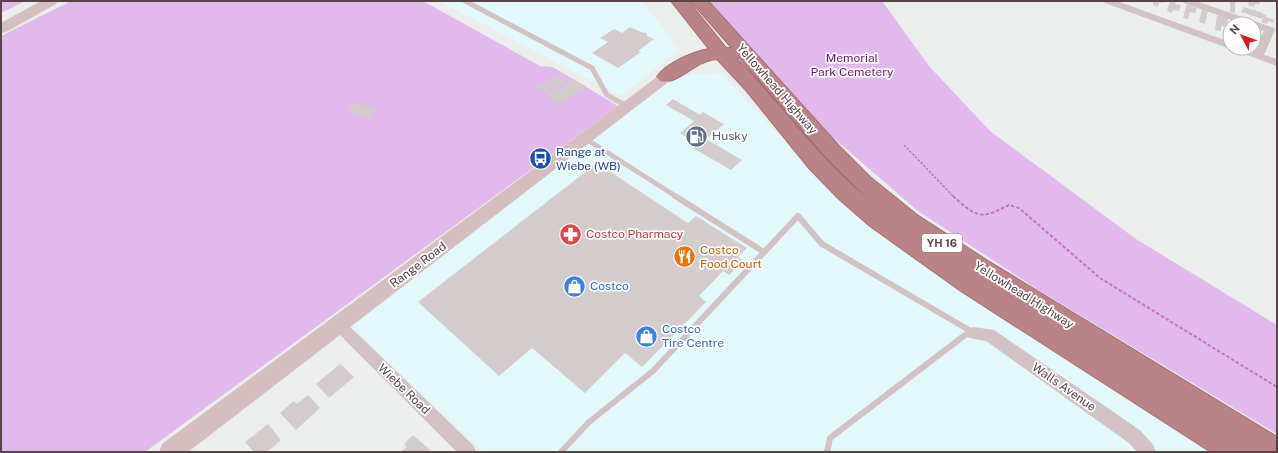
<svg xmlns="http://www.w3.org/2000/svg" width="1278" height="453" font-family="'Public Sans',sans-serif">
<style>
.commercial{fill:#e3f8fa}
.green{fill:#e1b9ec}
.building{fill:#d3cbcc}
.lines{fill:none;stroke-linecap:round;stroke-linejoin:round}
.highway-casing{stroke:#a56f73;stroke-width:2}
.path-far1{stroke:#c172c9;stroke-width:1.5;stroke-dasharray:2.5 1.5;stroke-linecap:butt}
.path{stroke:#c172c9;stroke-width:2;stroke-dasharray:3.5 2;stroke-linecap:butt}
.lane-far1{stroke:#d3c2c4;stroke-width:5}
.lane{stroke:#d3c2c4;stroke-width:6}
.street{fill:#d3c2c4;fill-rule:evenodd}
.secondary{fill:#d4bec0;fill-rule:evenodd}
.highway{fill:#ba8388;fill-rule:evenodd}
.labels{text-anchor:middle;stroke-width:3.5;stroke-linejoin:round;paint-order:stroke}
.shield{fill:#fff;stroke:#8a7c7e;stroke-width:1}
.shield-label{font-size:11px;font-weight:bold;fill:#584447}
.park-label{font-size:12px;fill:#6d1876;stroke:#fff}
.street-label{font-size:12px;fill:#584447;stroke:#fff}
.service-label{font-size:12px;fill:#4e5e75;stroke:#fff;text-anchor:start}
.transit-label{font-size:12px;fill:#164399;stroke:#fff;text-anchor:start}
.health-label{font-size:12px;fill:#be3a42;stroke:#fff;text-anchor:start}
.food-label{font-size:12px;fill:#c56008;stroke:#fff;text-anchor:start}
.shop-label{font-size:12px;fill:#366cbe;stroke:#fff;text-anchor:start}
</style>
<rect width="100%" height="100%" fill="#ebeeec"/>
<!-- commercial -->
<path class="commercial" d="M 439,1 L 642,1 L 679,49 L 621,96 Z
M 721,73 L 849,211 L 1213,452 L 483,452 L 347,323 L 675,77 Z"/>
<!-- green -->
<path class="green" d="M 1,1 L 25,1 L 1,13 Z
M 71,1 L 423,1 L 540,66 L 553,67 L 618,106 L 145,452 L 1,452 L 1,36 Z
M 709,1 L 882,1 L 929,66 L 990,131 L 1136,239 L 1277,325 L 1277,434 L 1040,291 L 918,211 L 830,135 Z"/>
<!-- building -->
<path class="building" d="M 1153,1 L 1164,1 L 1163,3 L 1159,2 L 1158,7 L 1153,5 Z
M 1170,1 L 1176,1 L 1175,4 L 1181,5 L 1179,11 L 1173,10 L 1172,13 L 1167,11 Z
M 1230,1 L 1235,1 L 1235,13 L 1230,12 Z
M 1249,1 L 1260,1 L 1259,5 L 1255,4 L 1254,7 L 1248,5 Z
M 1187,4 L 1197,8 L 1195,13 L 1190,12 L 1188,19 L 1183,18 Z
M 1244,7 L 1260,12 L 1267,16 L 1266,17 L 1275,20 L 1273,23 L 1268,21 L 1267,24 L 1261,22 L 1263,19 L 1241,12 Z
M 1202,9 L 1208,11 L 1205,24 L 1199,22 Z
M 1217,15 L 1228,18 L 1227,27 L 1221,26 L 1221,31 L 1215,30 Z
M 630,27 L 641,32 L 647,33 L 647,36 L 654,39 L 638,51 L 641,52 L 618,68 L 592,53 L 608,42 L 600,38 L 614,29 L 622,33 Z
M 558,75 L 566,81 L 557,86 L 549,80 Z
M 573,79 L 586,86 L 560,105 L 547,97 L 550,95 L 536,87 L 540,84 L 553,93 L 556,91 L 542,83 L 546,81 L 560,89 Z
M 673,99 L 700,115 L 703,112 L 724,124 L 706,139 L 742,160 L 731,170 L 693,148 L 698,144 L 680,133 L 694,121 L 666,105 Z
M 354,103 L 376,108 L 369,117 L 347,112 Z
M 597,163 L 688,223 L 696,216 L 747,248 L 738,257 L 743,261 L 729,275 L 723,271 L 699,296 L 706,302 L 642,367 L 625,353 L 585,393 L 532,348 L 499,376 L 418,302 Z
M 340,364 L 354,377 L 329,398 L 316,384 Z
M 308,395 L 320,408 L 296,430 L 280,413 L 294,401 L 297,404 Z
M 268,424 L 281,440 L 267,452 L 254,452 L 245,442 Z
M 413,435 L 430,450 L 428,452 L 401,452 L 407,447 L 404,444 Z"/>
<g class="lines">
<defs>
<path id="highway" d="M 671,1 L 688,1 L 726,48 L 732,48 L 691,1 L 708,1 L 839,146 L 870,177 L 917,215 L 988,261 L 1277,437 L 1277,452 L 1211,452 L 961,291 L 870,226 L 838,198 L 809,168 L 746,90 L 717,59 C 695,60 677,86 660,81 L 657,77 C 666,63 693,52 709,49 ZM 739,57 L 825,156 L 867,198 C 817,157 781,104 736,58 Z"/>
</defs>
<!-- highway casing -->
<use href="#highway" class="highway-casing"/>
<!-- path-far1 -->
<path class="path-far1" d="M 904,145 L 954,197"/>
<!-- path -->
<path class="path" d="M 953,196 C 962,204 975,218 988,214 C 996,212 1002,208 1009,205 L 1019,208 L 1100,278 L 1277,387"/>
<!-- lane-far1 -->
<path class="lane-far1" d="M 465,1 L 592,68 L 607,95 L 628,107
M 586,139 L 677,197"/>
<!-- lane -->
<path class="lane" d="M 675,196 L 764,252
M 561,452 L 589,422 L 653,371 L 798,216 L 822,244 L 974,333
M 827,452 L 830,438 L 965,335 L 974,333"/>
<!-- street -->
<path class="street" d="M 1103,1 L 1117,1 L 1230,42 L 1230,48 L 1246,48 L 1255,51 L 1264,31 L 1254,28 L 1254,24 L 1243,24 L 1184,3 L 1182,1 L 1196,1 L 1274,28 L 1275,30 L 1264,55 L 1277,59 L 1277,66 L 1105,3 Z
M 339,319 L 344,321 L 474,446 L 476,452 L 457,452 L 334,329 L 332,325 L 334,321 Z
M 974,327 L 994,330 L 1141,431 L 1154,446 L 1156,452 L 1137,452 L 1129,443 L 986,341 L 969,338 L 967,333 L 969,328 Z"/>
<!-- secondary -->
<path class="secondary" d="M 41,1 L 58,1 L 56,4 L 6,32 L 1,33 L 1,23 Z
M 666,72 L 671,74 L 673,77 L 671,80 L 188,452 L 159,452 L 162,444 L 661,74 Z"/>
<!-- highway -->
<use href="#highway" class="highway"/>
</g>
<!-- icons -->
<defs>
<symbol id="fuel-disc" viewBox="-11 -11 22 22"><circle r="9.5" fill="#5c6f8a" stroke="#fff"/><path d="M-5.5-6h7V0h2V4h1.3V-2.5L3-4.5l.8-.8L6-3V5H2.5V1h-1V6h-7ZM-4.2-4.7v3.2H.2V-4.7Z" fill="#fff"/></symbol>
<symbol id="bus-disc" viewBox="-11 -11 22 22"><circle r="9.5" fill="#1a4fb4" stroke="#fff"/><path d="M-5-6H5V4H4V6H2V4H-2V6H-4V4H-5ZM-3.5-4V0h7V-4ZM-3.5 1.2v1.5H-2V1.2ZM2 1.2v1.5H3.5V1.2Z" fill="#fff"/></symbol>
<symbol id="pharmacy-disc" viewBox="-11 -11 22 22"><circle r="9.5" fill="#e0444e" stroke="#fff"/><path d="M-2-6h4v4h4v4h-4v4h-4v-4h-4v-4h4Z" fill="#fff"/></symbol>
<symbol id="restaurant-disc" viewBox="-11 -11 22 22"><circle r="9.5" fill="#e8710a" stroke="#fff"/><path d="M-5-6h1v4h1v-4h1v4h1v-4h1v5L-1.5 .5V6h-2V.5L-5-1ZM5-6V6H3V1.5H1.5Q1.5-4 5-6Z" fill="#fff"/></symbol>
<symbol id="shop-disc" viewBox="-11 -11 22 22"><circle r="9.5" fill="#3f7fe0" stroke="#fff"/><path d="M-5-2.5h2.3a2.7 3.5 0 0 1 5.4 0H5L5.5 6h-11ZM-1.5-2.5h3a1.5 2.3 0 0 0-3 0Z" fill="#fff"/></symbol>
</defs>
<g fill-rule="evenodd">
<use href="#fuel-disc" x="684" y="124" width="25" height="25"/>
<use href="#bus-disc" x="528" y="146" width="25" height="25"/>
<use href="#pharmacy-disc" x="558" y="222" width="25" height="25"/>
<use href="#restaurant-disc" x="672" y="244" width="25" height="25"/>
<use href="#shop-disc" x="562" y="274" width="25" height="25"/>
<use href="#shop-disc" x="634" y="324" width="25" height="25"/>
</g>
<g class="labels">
<!-- shield labels -->
<rect class="shield" x="922" y="234" width="40" height="18" rx="3"/>
<g class="shield-label">
<text x="942" y="247">YH 16</text>
</g>
<!-- park labels -->
<g class="park-label">
<text x="852" y="62">Memorial<tspan x="852" dy="14">Park Cemetery</tspan></text>
</g>
<!-- street labels -->
<g class="street-label">
<text transform="translate(777 89) rotate(49)" y="4">Yellowhead Highway</text>
<text transform="translate(418 265) rotate(-37)" y="4">Range Road</text>
<text transform="translate(1024 295) rotate(32)" y="4">Yellowhead Highway</text>
<text transform="translate(1064 387) rotate(35)" y="4">Walls Avenue</text>
<text transform="translate(404 389) rotate(44)" y="4">Wiebe Road</text>
</g>
<!-- service labels -->
<g class="service-label">
<text x="712" y="140">Husky</text>
</g>
<!-- transit labels -->
<g class="transit-label">
<text x="556" y="156">Range at<tspan x="556" dy="14">Wiebe (WB)</tspan></text>
</g>
<!-- health labels -->
<g class="health-label">
<text x="586" y="238">Costco Pharmacy</text>
</g>
<!-- food labels -->
<g class="food-label">
<text x="700" y="254">Costco<tspan x="700" dy="14">Food Court</tspan></text>
</g>
<!-- shop labels -->
<g class="shop-label">
<text x="590" y="290">Costco</text>
<text x="662" y="333">Costco<tspan x="662" dy="14">Tire Centre</tspan></text>
</g>
</g>
<!-- border -->
<rect width="1278" height="453" fill="none" stroke="#584447" stroke-width="4"/>
<!-- north arrow -->
<g transform="translate(1242 36) rotate(311)"><circle r="19" fill="#ffffff" stroke="#bcb4b5"/>
<path d="M0-3L7 15L0 10L-7 15Z" fill="#d61d24"/>
<text y="-6" font-size="11" font-weight="bold" text-anchor="middle" fill="#584447">N</text>
</g>
</svg>
